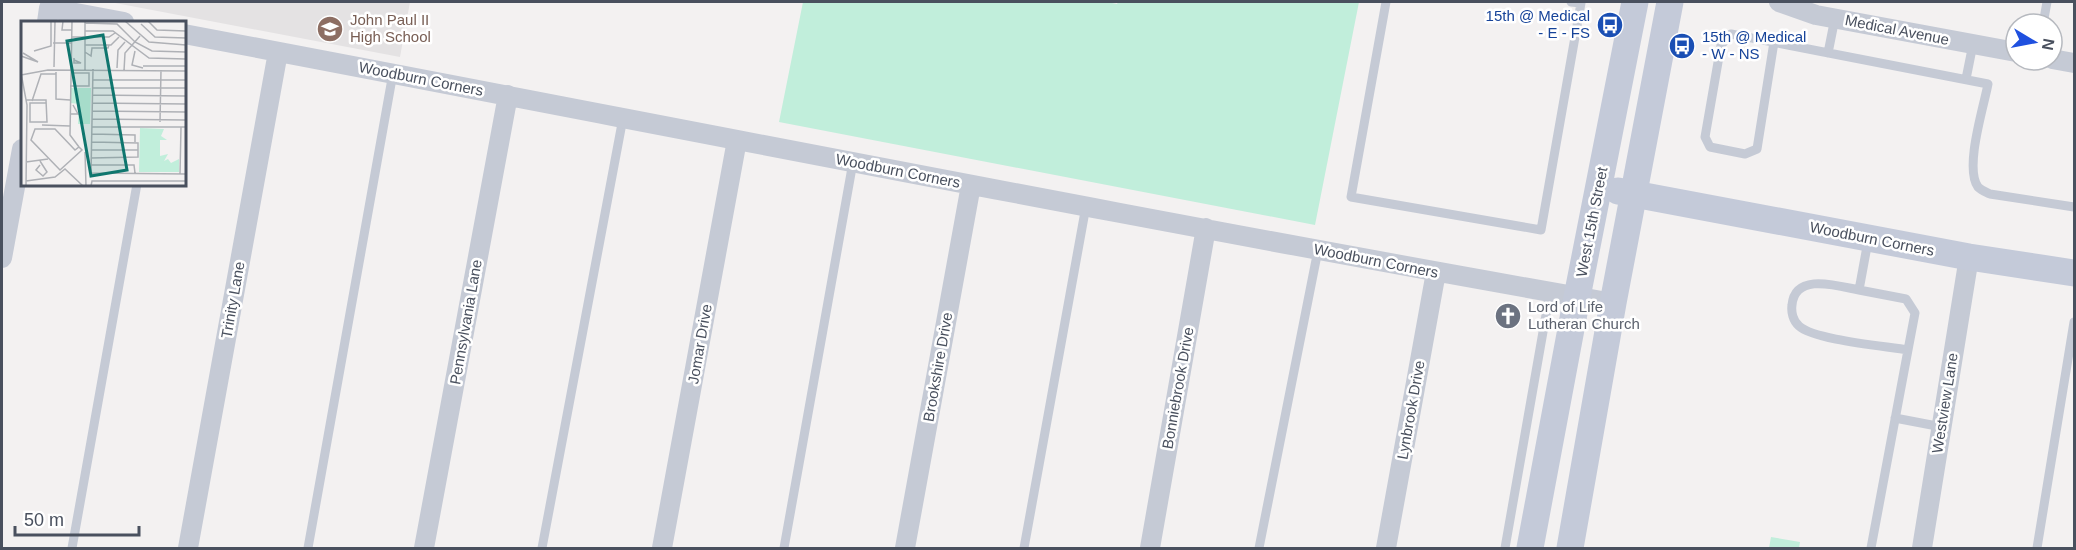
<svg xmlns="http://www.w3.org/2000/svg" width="2076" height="550" font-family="Helvetica,sans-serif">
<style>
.education{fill:#e4e2e3}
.green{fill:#c1eedb}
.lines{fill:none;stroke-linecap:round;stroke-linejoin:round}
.lane{stroke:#c5cad5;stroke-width:9}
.street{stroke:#c5cad5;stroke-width:20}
.secondary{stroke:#c4cad9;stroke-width:27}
.labels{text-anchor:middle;stroke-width:5;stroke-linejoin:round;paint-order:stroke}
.transit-label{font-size:15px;fill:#164399;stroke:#fff;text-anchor:end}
.education-label{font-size:15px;fill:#785e54;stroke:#fff;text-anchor:start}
.street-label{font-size:15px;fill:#49505e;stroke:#fff}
.worship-label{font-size:15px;fill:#5b616d;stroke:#fff;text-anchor:start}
.inset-road{fill:none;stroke:#afb1b6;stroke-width:1.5}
.view{fill:#0f766e;fill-opacity:0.15;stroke:#0f766e;stroke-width:3}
.inset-edge{fill:none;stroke:#49505e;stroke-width:3}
</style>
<rect width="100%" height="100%" fill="#f3f1f1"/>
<!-- education -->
<path class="education" d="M 110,2 L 410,2 L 400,57 Z"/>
<!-- green -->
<path class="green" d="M 803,2 L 1107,2 L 1117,4 L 1118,2 L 1359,2 L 1315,225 L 779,122 Z
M 1771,537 L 1800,542 L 1799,548 L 1769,548 Z"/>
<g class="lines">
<!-- lane -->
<path class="lane" d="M 1386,2 L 1351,197 L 1541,230 L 1581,3 L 1571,2
M 2043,24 L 2047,2
M 1774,42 L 1757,149 L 1745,154 L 1710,147 L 1705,137 L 1721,45 L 1731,34 L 1988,84 C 1984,106 1964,168 1978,187 C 1981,190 1986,192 1990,194 L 2074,207
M 1828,53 L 1835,18
M 1966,79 L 1973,44
M 1868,241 L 1859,290 C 1838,286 1795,272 1792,305 C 1791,312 1793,321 1799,326 C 1814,340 1885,346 1908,350 L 1871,548
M 1859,290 L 1906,299 L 1915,313 L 1908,350
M 1895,418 L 1942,427
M 72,548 L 137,184
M 308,548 L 393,73
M 542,548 L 623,118
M 784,548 L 853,162
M 1024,548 L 1086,206
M 1259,548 L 1318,250
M 1505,548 L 1550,292
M 2037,548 L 2074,322"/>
<!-- street -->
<path class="street" d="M 1779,2 L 1816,15 L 2016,52
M 47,22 L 49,8 L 124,22
M 184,34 C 660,124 1135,219 1613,303
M 2052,59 L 2074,63
M 2,258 L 22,149
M 188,548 L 278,52
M 424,548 L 508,95
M 662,548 L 737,140
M 905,548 L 971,185
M 1150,548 L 1206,228
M 1386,548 L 1436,272
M 1922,548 L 1969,257"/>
<!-- secondary -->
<path class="secondary" d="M 1618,191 L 1969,257 L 2074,273
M 1530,548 L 1577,297 L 1635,2
M 1570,548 L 1613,303 L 1670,2"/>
</g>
<!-- icons -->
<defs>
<symbol id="bus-disc" viewBox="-11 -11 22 22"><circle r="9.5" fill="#1a4fb4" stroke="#fff"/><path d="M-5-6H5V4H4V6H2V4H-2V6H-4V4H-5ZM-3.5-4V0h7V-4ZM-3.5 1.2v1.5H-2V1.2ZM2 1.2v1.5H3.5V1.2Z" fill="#fff"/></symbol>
<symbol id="school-disc" viewBox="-11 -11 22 22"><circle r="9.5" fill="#8d6e63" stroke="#fff"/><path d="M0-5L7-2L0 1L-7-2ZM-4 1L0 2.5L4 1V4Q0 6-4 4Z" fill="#fff"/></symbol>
<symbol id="church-disc" viewBox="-11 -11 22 22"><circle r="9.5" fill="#6b7280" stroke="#fff"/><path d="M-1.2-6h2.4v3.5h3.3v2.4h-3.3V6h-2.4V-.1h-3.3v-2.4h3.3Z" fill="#fff"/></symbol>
</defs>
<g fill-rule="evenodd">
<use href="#bus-disc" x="1595" y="10" width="30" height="30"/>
<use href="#school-disc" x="315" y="14" width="30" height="30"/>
<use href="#bus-disc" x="1667" y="31" width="30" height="30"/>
<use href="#church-disc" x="1493" y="301" width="30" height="30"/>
</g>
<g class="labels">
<!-- transit labels -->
<g class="transit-label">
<text x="1590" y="21">15th @ Medical<tspan x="1590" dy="17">- E - FS</tspan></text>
<text x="1702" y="42" text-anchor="start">15th @ Medical<tspan x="1702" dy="17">- W - NS</tspan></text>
</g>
<!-- education labels -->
<g class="education-label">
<text x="350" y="25">John Paul II<tspan x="350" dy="17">High School</tspan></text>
</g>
<!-- street labels -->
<g class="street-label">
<text transform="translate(1897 30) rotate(11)" y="5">Medical Avenue</text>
<text transform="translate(421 79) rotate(11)" y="5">Woodburn Corners</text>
<text transform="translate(898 171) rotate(11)" y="5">Woodburn Corners</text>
<text transform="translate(1592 222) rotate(-79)" y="5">West 15th Street</text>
<text transform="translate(1872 239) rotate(11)" y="5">Woodburn Corners</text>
<text transform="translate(1376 261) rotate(11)" y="5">Woodburn Corners</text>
<text transform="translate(233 300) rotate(-80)" y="5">Trinity Lane</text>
<text transform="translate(466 322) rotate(-80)" y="5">Pennsylvania Lane</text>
<text transform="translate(700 344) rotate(-80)" y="5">Jomar Drive</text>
<text transform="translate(938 367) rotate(-80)" y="5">Brookshire Drive</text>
<text transform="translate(1178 388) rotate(-80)" y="5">Bonniebrook Drive</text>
<text transform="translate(1945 403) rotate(-81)" y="5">Westview Lane</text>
<text transform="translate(1411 410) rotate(-80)" y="5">Lynbrook Drive</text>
</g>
<!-- worship labels -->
<g class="worship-label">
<text x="1528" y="312">Lord of Life<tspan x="1528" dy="17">Lutheran Church</tspan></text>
</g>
</g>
<!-- overview -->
<g transform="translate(21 21)">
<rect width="165" height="165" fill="#f3f1f1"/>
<path d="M 50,67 L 70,67 L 69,103 L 57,103 L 58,83 L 50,82 ZM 119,107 L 143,108 L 140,115 L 146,119 L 139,119 L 139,135 L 147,133 L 143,140 L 147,138 L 150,142 L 158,138 L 158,151 L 118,151 Z" fill="#c1eedb"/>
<path class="inset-road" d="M 42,0 L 41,9 L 51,9M 51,0 L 49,114 L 58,126M 104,0 L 128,21 L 165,24M 127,0 L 136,9 L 165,10M 64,2 L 96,3 L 114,21 L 131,30 L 165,31M 120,3 L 134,16 L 165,17M 64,10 L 92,10 L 128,37 L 165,38M 51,16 L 88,16 L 94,12M 32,22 L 51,22M 64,24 L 90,24 L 98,16M 13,30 L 30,25 L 30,0M 114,30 L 111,44 L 122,47M 64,31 L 70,35 L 71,27 L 87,27 L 88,24M 0,35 L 17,41 L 2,32M 53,39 L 60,42 L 53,42 L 53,37M 122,45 L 165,45M 33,46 L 34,0M 96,47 L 97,29 L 104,21M 72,48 L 70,152 L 165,153M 64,49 L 64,0M 103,50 L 104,32 L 119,15M 35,51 L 35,78 L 49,79M 0,52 L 6,84 L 5,165M 0,54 L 27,49 L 165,50M 72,59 L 165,59M 49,65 L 68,65 L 68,52 L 52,52 L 52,57M 71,67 L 165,67M 71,74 L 165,75M 5,79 L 25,79 L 26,101 L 9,101 L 9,82 L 25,82M 11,80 L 20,53 L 35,53M 71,82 L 165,83M 71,90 L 165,91M 49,93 L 57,93 L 52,84M 71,98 L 165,99M 139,101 L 140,49M 21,104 L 49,105M 71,106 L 165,106M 14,108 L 34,108 L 54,129 L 58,126 L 61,129 L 39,149 L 10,119 ZM 71,113 L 114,114 L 114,121M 71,129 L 117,129M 64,131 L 65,165M 70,137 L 117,136 L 117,122 L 71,121M 19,140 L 26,151 L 22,155 L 15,149 L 19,144M 5,141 L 27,138M 70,144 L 113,144 L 114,152M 159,153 L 160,106M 5,160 L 34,156 L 44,148 L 62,165M 70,165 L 71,160 L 165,160"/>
<path class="view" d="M 82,14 L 106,149 L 70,155 L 46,20 Z"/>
<rect width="165" height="165" class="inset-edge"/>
</g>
<!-- border -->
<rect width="2076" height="550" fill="none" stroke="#49505e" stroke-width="6"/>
<!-- north arrow -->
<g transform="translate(2034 42) rotate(100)"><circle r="28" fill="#ffffff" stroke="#b6b9bf" stroke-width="1.5"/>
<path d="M0-4.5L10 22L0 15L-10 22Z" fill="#1f50df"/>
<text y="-9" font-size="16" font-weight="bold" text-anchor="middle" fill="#49505e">N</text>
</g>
<!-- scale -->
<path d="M15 526v9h124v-9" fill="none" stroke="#49505e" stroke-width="3"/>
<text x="24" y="526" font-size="18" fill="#49505e" stroke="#ffffff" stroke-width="4.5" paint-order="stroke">50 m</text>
</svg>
